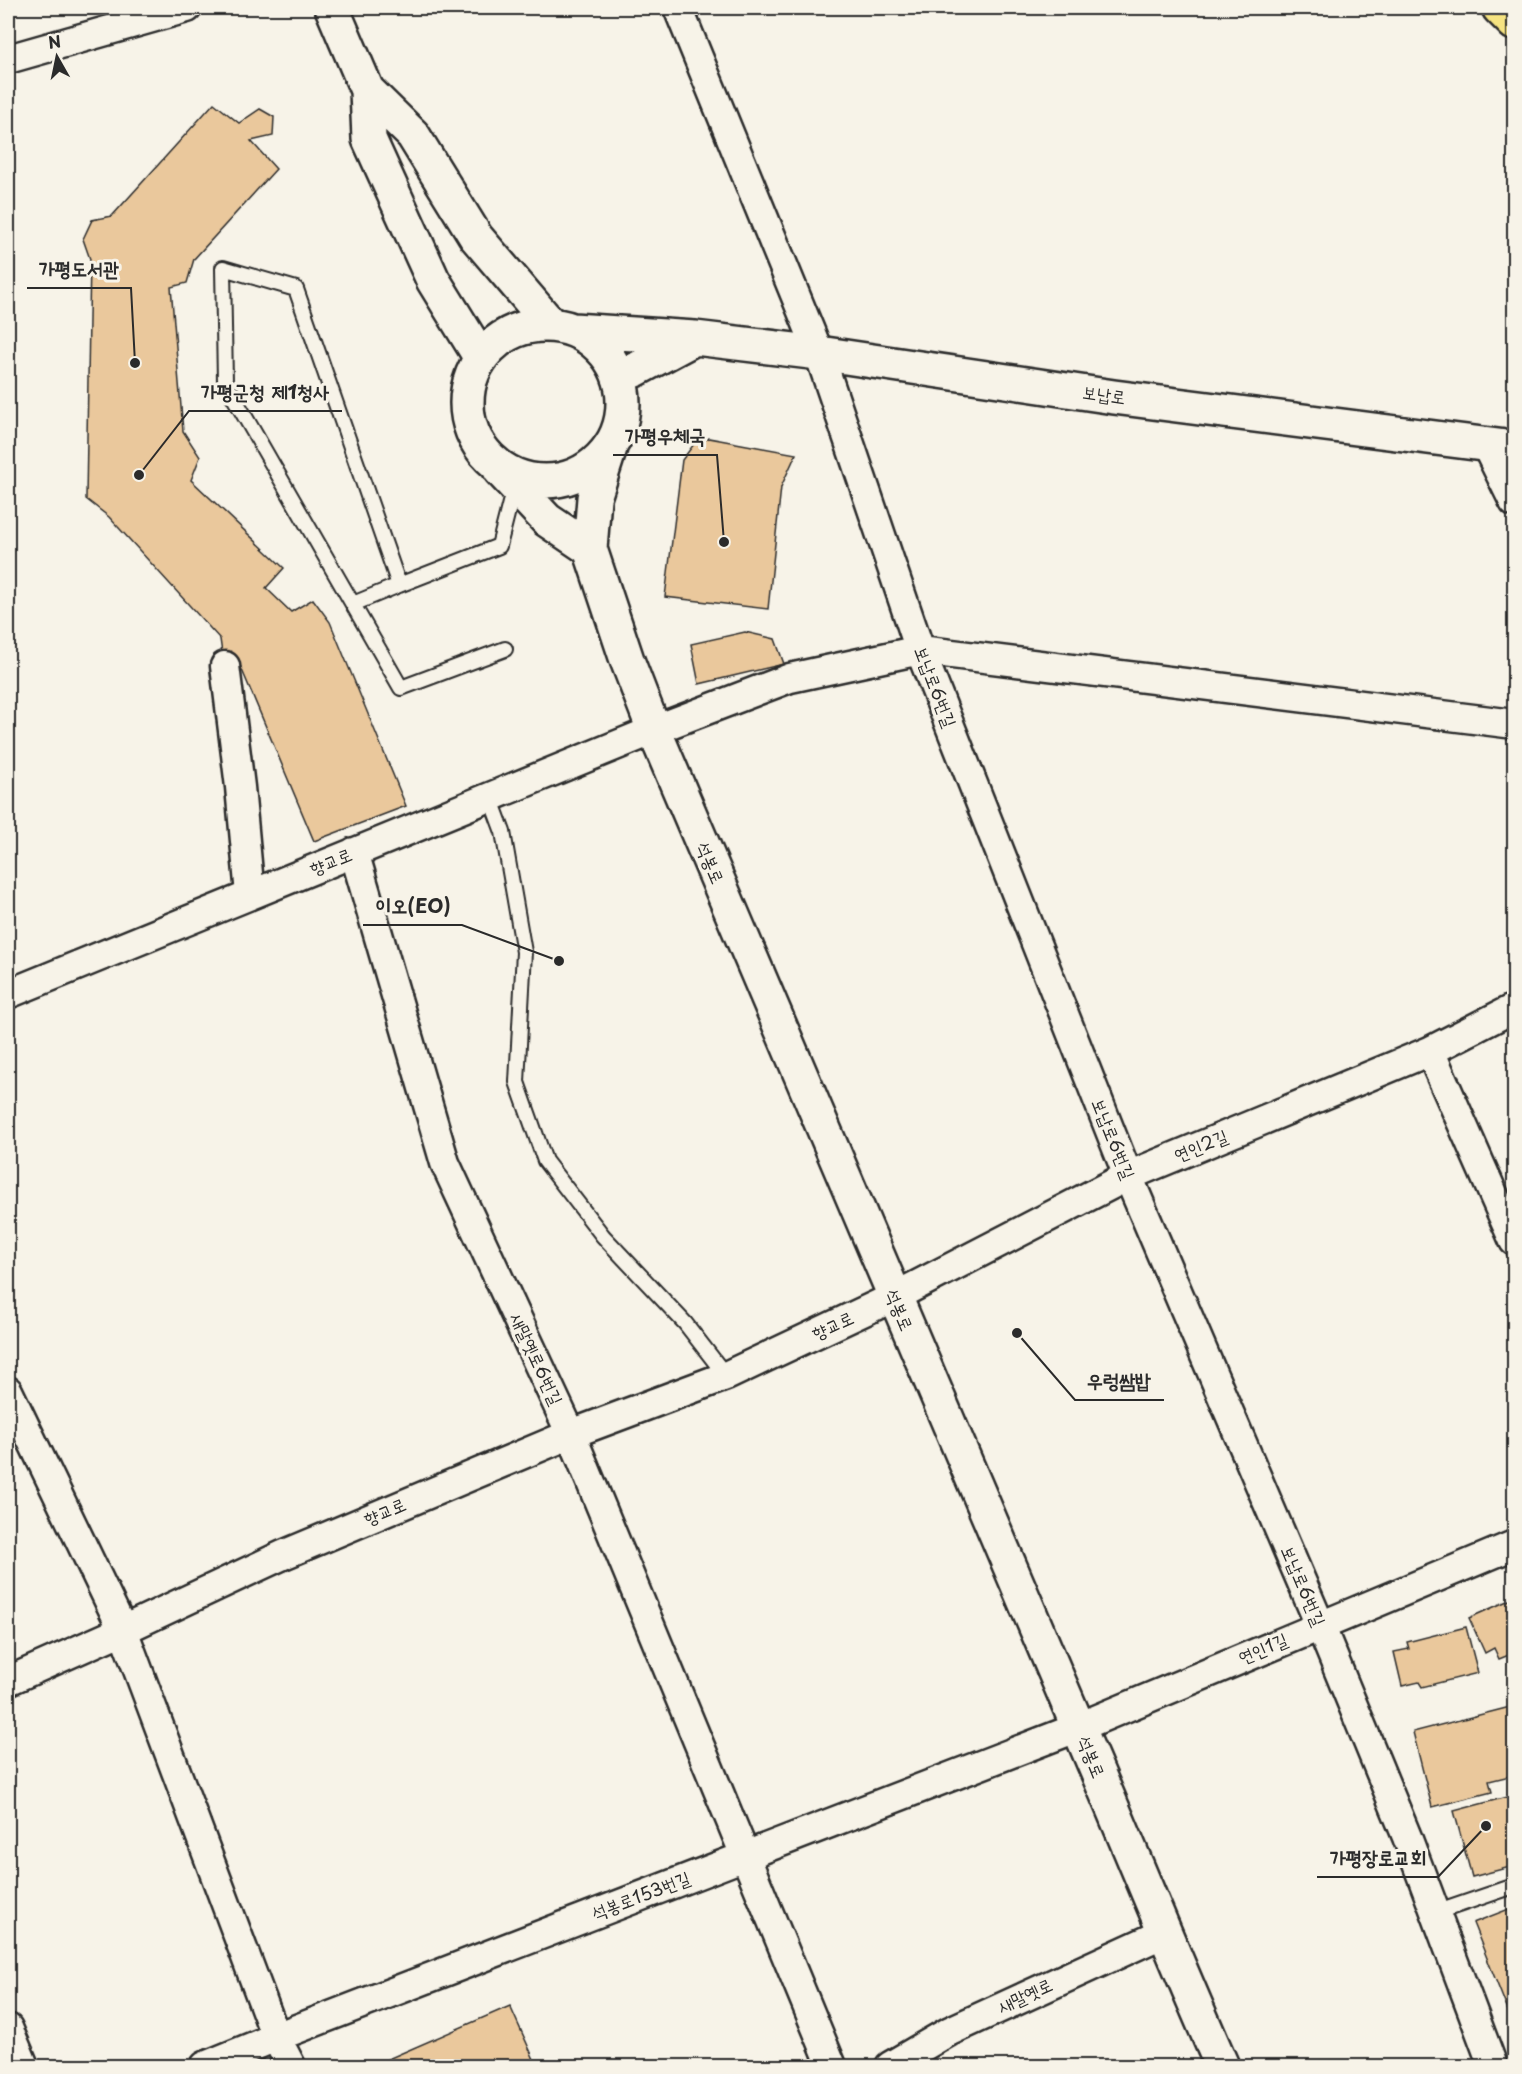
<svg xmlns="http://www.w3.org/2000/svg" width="1522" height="2074" font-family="'Playpen Sans','Poor Story',sans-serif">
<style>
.building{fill:#eac89c;stroke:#2b2b2b;stroke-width:1.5}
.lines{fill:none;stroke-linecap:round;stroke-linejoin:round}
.service-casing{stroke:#2b2b2b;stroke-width:18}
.minor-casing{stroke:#2b2b2b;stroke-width:33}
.secondary-casing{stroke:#2b2b2b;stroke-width:38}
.primary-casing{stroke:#2b2b2b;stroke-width:38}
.service{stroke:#f7f3e8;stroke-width:14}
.minor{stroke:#f7f3e8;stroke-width:28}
.secondary{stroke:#f7f3e8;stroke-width:33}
.primary{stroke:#f6e381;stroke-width:33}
.labels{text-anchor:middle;stroke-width:6;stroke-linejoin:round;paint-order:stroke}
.street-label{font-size:18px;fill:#2b2b2b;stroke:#f7f3e8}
.leader{fill:none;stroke:#2b2b2b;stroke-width:2}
.callout-dot{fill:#2b2b2b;stroke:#f7f3e8;stroke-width:2}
.callout-label{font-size:20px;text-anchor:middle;font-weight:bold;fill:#2b2b2b;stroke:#f7f3e8;stroke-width:6;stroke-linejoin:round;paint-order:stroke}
</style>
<rect width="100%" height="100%" fill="#f7f3e8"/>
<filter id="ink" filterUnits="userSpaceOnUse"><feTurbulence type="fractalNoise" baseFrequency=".0167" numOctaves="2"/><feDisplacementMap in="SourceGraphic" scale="12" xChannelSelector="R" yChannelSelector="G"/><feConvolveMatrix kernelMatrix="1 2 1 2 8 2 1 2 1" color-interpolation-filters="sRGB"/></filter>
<g filter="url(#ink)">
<!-- building -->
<path class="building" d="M 214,103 L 239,123 L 260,109 L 274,117 L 273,136 L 251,141 L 276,169 L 194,259 L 187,283 L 171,287 L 183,431 L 200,457 L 191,480 L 284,568 L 266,588 L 291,612 L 313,599 L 330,622 L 406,806 L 314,841 L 237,658 L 222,653 L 220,639 L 109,517 L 86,499 L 90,259 L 83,239 L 92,220 L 112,216 Z
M 709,438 L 796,454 L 781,487 L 768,609 L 665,597 L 682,460 L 694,444 Z
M 745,632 L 775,639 L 784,664 L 699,684 L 691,644 Z
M 1514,1598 L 1514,1653 L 1499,1659 L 1494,1648 L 1485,1653 L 1469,1618 Z
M 1466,1627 L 1478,1673 L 1422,1687 L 1419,1682 L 1402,1686 L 1394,1652 L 1409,1649 L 1407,1642 Z
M 1514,1706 L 1514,1775 L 1489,1781 L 1492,1792 L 1432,1807 L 1413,1732 Z
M 1514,1795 L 1514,1866 L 1472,1877 L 1454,1811 Z
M 1514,1907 L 1514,2020 L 1512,2021 L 1473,1923 Z
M 510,2006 L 537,2066 L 372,2066 Z"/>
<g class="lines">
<defs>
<path id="service" d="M 353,604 L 399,585
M 505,649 L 401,688 L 225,382 L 223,268 L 296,289 L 399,585 L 499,546 L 514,487
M 490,797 L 503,832 L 524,952 L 517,1082 L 545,1161 L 603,1236 L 685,1323 L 726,1376
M 1435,1913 L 1514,1886"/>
<path id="minor" d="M 678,8 L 819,353 L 920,650 L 1128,1176 L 1320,1625 L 1407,1837 L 1493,2066
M 8,59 L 187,8
M 1486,445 L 1514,502
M 225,666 L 240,787 L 250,895
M 354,852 L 445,1163 L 571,1434 L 832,2066
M 8,994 L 654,730 L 790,678 L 920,650 L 1514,724
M 1430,1051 L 1514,1241
M 8,1391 L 123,1630 L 283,1555 L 571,1434 L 726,1376 L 894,1297 L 1128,1176 L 1430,1051 L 1514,1008
M 8,1681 L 123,1630 L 276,2037 L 291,2066
M 8,2028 L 24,2066
M 205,2066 L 276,2037 L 1079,1727 L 1514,1545
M 890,2066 L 950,2031 L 1164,1933"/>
<path id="secondary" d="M 332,8 L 367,90
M467 403a78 78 0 1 1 156 0a78 78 0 1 1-156 0Z
M 573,330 L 695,338 L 637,369 L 619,376
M 695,338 L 819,353 L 1114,397 L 1514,448
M 481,358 L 433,280 L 369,139 L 367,90 L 413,135 L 476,237 L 551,325
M 500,470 L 547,520 L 590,549 L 594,498 L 610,448
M 590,549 L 627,660 L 654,730 C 794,1062 936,1393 1077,1724 C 1126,1838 1172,1953 1222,2066"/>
<path id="primary" d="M 1499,8 L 1514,23"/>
</defs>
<!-- service casing -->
<use href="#service" class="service-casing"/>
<!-- minor casing -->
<use href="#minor" class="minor-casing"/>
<!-- secondary casing -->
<use href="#secondary" class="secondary-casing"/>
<!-- primary casing -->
<use href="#primary" class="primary-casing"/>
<!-- service -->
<use href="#service" class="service"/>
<!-- minor -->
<use href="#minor" class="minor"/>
<!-- secondary -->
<use href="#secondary" class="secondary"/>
<!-- primary -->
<use href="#primary" class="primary"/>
</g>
</g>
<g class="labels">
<!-- street labels -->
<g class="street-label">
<text transform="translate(1104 395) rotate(8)" y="6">보납로</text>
<text transform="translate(935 687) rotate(69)" y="6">보납로6번길</text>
<text transform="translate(331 862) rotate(-22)" y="6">향교로</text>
<text transform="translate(710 863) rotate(67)" y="6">석봉로</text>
<text transform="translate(1113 1139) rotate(68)" y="6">보납로6번길</text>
<text transform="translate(1201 1146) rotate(-22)" y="6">연인2길</text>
<text transform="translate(899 1310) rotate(67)" y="6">석봉로</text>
<text transform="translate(833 1326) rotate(-25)" y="6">향교로</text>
<text transform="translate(536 1359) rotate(65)" y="6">새말옛로6번길</text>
<text transform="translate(385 1512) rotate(-23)" y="6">향교로</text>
<text transform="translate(1303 1586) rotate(67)" y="6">보납로6번길</text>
<text transform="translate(1263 1649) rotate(-23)" y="6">연인1길</text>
<text transform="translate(1091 1757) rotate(68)" y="6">석봉로</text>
<text transform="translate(641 1896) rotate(-21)" y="6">석봉로153번길</text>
<text transform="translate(1025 1996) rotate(-25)" y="6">새말옛로</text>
</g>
</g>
<!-- callouts -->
<path class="leader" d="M135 363L131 288H27M139 475L189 411H342M724 542L717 455H613M559 961L462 925H363M1017 1333L1075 1400H1164M1486 1826L1438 1877H1317"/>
<g class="callout-dot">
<circle cx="135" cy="363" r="6"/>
<circle cx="139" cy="475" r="6"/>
<circle cx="724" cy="542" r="6"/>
<circle cx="559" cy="961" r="6"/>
<circle cx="1017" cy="1333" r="6"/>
<circle cx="1486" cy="1826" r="6"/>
</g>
<g class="callout-label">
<text x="79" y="276">가평도서관</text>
<text x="265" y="399">가평군청 제1청사</text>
<text x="665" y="443">가평우체국</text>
<text x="413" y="913">이오(EO)</text>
<text x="1119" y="1388">우렁쌈밥</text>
<text x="1378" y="1865">가평장로교회</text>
</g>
<!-- margin -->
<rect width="1522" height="2074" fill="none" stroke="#f7f3e8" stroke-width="30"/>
<rect x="15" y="15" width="1492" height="2044" fill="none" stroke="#2b2b2b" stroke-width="2" filter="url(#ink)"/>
<!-- north arrow -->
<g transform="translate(57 57) rotate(351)" stroke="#f7f3e8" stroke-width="4.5" paint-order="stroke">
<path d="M0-4.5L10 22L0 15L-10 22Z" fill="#2b2b2b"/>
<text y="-9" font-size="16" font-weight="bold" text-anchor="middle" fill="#2b2b2b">N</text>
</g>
</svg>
